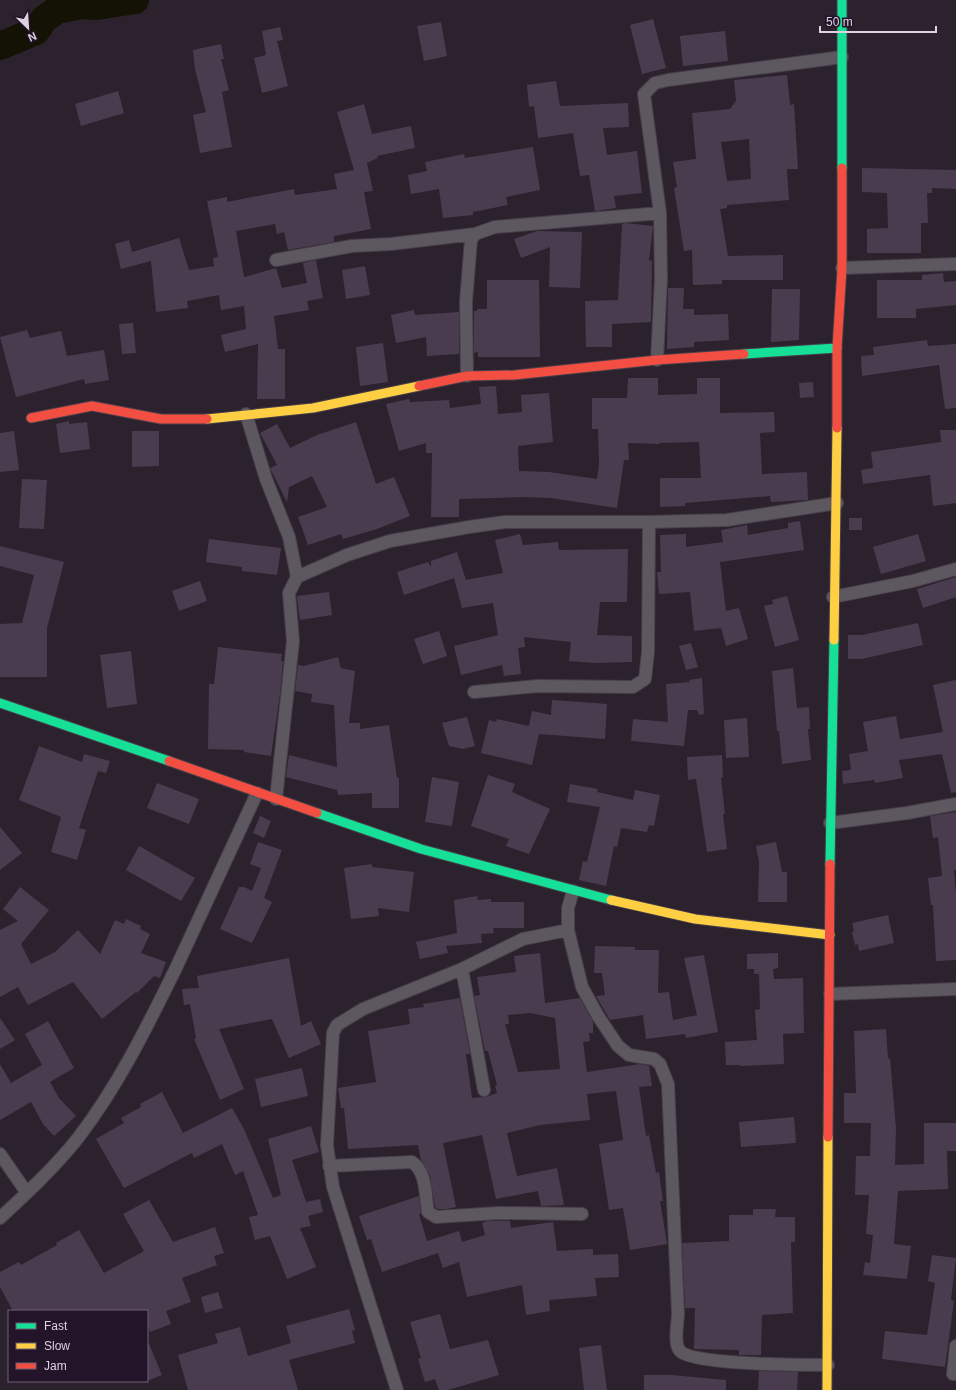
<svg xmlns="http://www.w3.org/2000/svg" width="956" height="1390" font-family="Arial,sans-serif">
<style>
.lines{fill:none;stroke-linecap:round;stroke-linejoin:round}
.river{stroke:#131204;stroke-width:28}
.building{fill:#4a3c4f;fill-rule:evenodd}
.street-casing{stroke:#473f4a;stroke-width:14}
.fast-casing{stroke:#473f4a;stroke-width:11}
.slow-casing{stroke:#473f4a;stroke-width:11}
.jam-casing{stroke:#473f4a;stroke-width:11}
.street{stroke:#5d575f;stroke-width:12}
.fast{stroke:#16e098;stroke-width:9}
.slow{stroke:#ffcf43;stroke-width:9}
.jam{stroke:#f24e42;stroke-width:9}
</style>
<rect width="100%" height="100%" fill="#2b222e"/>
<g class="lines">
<!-- river -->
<path class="river" d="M 0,46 L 36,31 L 44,19 L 57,10 L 81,5 L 97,6 L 135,0"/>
</g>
<!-- building -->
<path class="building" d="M 653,19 L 666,68 L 642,74 L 630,25 Z
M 441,22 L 447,56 L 424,61 L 417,26 Z
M 280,27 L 283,40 L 277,41 L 288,86 L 262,93 L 254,58 L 266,55 L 262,31 Z
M 725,31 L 728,61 L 683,66 L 680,36 Z
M 221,44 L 224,59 L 221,59 L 229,90 L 222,92 L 232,147 L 200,153 L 193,115 L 206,112 L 195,69 L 193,50 Z
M 787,75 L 790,105 L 794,104 L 798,169 L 787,169 L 789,200 L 727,205 L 727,208 L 720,209 L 728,256 L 783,255 L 783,280 L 722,280 L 722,284 L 693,285 L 692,250 L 684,251 L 674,188 L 677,187 L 673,162 L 696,159 L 692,113 L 730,109 L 736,101 L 734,80 ZM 749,139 L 751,179 L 727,181 L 721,142 Z
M 556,81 L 560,106 L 628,103 L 629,127 L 603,128 L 607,155 L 637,151 L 642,193 L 614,196 L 616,208 L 595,211 L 589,175 L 580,176 L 573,133 L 538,138 L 534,106 L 529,107 L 527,85 Z
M 118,91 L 124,113 L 81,126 L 75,104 Z
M 364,104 L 372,134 L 411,126 L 415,148 L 377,156 L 378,158 L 367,163 L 373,191 L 364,192 L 371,229 L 334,236 L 334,242 L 288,250 L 284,232 L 277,234 L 275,224 L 236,231 L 244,277 L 276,268 L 282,288 L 307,283 L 303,263 L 316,260 L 323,298 L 307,301 L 309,310 L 274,316 L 278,349 L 285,349 L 285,399 L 257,399 L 258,344 L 225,352 L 221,335 L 246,329 L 244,306 L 221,310 L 219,295 L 187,301 L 188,308 L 156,312 L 151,261 L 121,269 L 115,244 L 129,240 L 132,252 L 179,238 L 189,270 L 214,266 L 213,258 L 218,257 L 207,201 L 227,197 L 227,202 L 294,189 L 295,195 L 337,189 L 334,174 L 354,170 L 337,112 Z
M 533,147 L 540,190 L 506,197 L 508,205 L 473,212 L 473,215 L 443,218 L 439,189 L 411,194 L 408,175 L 427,171 L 425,162 L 464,154 L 465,158 Z
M 862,168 L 956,170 L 956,189 L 932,188 L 932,193 L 927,193 L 928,223 L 921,223 L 921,253 L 867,253 L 867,229 L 888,228 L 887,193 L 862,192 Z
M 626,223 L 653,226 L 649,260 L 652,261 L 651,322 L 612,324 L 612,347 L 586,347 L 585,301 L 618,300 L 622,224 Z
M 537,231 L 582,232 L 580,288 L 549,287 L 550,247 L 521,258 L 514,239 Z
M 365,266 L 370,295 L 346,299 L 342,270 Z
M 943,273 L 944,282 L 956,281 L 956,305 L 916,309 L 916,318 L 877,318 L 877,280 L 922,280 L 922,275 Z
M 487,280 L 539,280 L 540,357 L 478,357 L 478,352 L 474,353 L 474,311 L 477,311 L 477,309 L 487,309 Z
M 668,288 L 684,288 L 683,309 L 694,309 L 694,315 L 728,314 L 729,340 L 694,342 L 694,347 L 667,349 Z
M 772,289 L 800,289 L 799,340 L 771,342 Z
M 414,310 L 415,315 L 459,312 L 459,354 L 427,356 L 426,337 L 396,343 L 391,315 Z
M 133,323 L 136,353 L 122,354 L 119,324 Z
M 27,330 L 30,338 L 61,331 L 67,356 L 104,350 L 109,380 L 85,384 L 84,379 L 16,397 L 0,337 Z
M 927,340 L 928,346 L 956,344 L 956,408 L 945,409 L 939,365 L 862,376 L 861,356 L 874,355 L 873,347 Z
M 383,343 L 388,382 L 360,386 L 356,347 Z
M 628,378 L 658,378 L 658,395 L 697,394 L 697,378 L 720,378 L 720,413 L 774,412 L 775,432 L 760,433 L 762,474 L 807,472 L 808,500 L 771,502 L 770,496 L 685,503 L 685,506 L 660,507 L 660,478 L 701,478 L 699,442 L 659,443 L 659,444 L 628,443 L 629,460 L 624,460 L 617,508 L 551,498 L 522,497 L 459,499 L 459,517 L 431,517 L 432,453 L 426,453 L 426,443 L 399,451 L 386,404 L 409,399 L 410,402 L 449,400 L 450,408 L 481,404 L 479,387 L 496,386 L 498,414 L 522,412 L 521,395 L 549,393 L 553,442 L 518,446 L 519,471 L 549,472 L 597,479 L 599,464 L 598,429 L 592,429 L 592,398 L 627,398 Z
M 813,382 L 814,397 L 800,398 L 799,383 Z
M 69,421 L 69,424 L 87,422 L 90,449 L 60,453 L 56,424 Z
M 356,422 L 376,484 L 394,477 L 410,516 L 377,529 L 343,539 L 341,534 L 308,545 L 298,517 L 327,507 L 312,476 L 289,487 L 287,502 L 270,468 L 277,465 L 260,433 L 277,424 L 290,448 L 317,435 Z
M 940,430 L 956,430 L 956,503 L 933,506 L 930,475 L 863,484 L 861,470 L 873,468 L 871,452 L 941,442 Z
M 14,431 L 19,470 L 0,472 L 0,433 Z
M 132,431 L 159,431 L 159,466 L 132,467 Z
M 22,479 L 47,480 L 44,529 L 19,528 Z
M 849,518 L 862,518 L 862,530 L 849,530 Z
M 800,521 L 804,550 L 720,562 L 726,611 L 739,608 L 748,639 L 726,646 L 721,628 L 694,631 L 690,592 L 659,594 L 657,572 L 661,572 L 660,535 L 686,534 L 686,547 L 723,542 L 721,530 L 747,525 L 748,535 L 788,528 L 788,523 Z
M 520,534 L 523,545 L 558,542 L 559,550 L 628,549 L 627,602 L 600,602 L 597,635 L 632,636 L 632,662 L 595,663 L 569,661 L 571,642 L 524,637 L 525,647 L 518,648 L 521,674 L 504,676 L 502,665 L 461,675 L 454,646 L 498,635 L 493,603 L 462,608 L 454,578 L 404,595 L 397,572 L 428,562 L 431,567 L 431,561 L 457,552 L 466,580 L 503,573 L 495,540 Z
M 918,534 L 926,561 L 881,574 L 873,547 Z
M 209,539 L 281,548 L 277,575 L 242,571 L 242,567 L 206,562 Z
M 0,546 L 64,562 L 47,628 L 47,677 L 0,677 L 0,624 L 22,623 L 34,575 L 0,566 Z
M 956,577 L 956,597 L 923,608 L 917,589 Z
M 200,581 L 207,601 L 179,611 L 172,591 Z
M 329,592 L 332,615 L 300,620 L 297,596 Z
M 787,596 L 799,640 L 775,647 L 764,606 L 773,604 L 772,600 Z
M 918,623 L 923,645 L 862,659 L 848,659 L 848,635 L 862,635 Z
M 439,631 L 447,656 L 423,664 L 414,639 Z
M 691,643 L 698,667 L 686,670 L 679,646 Z
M 218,647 L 282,654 L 281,661 L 283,661 L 280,694 L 271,756 L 244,752 L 244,750 L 208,749 L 209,684 L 214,684 Z
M 131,651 L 137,704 L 107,708 L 100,655 Z
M 338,657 L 341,668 L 355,671 L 349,723 L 360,723 L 360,729 L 389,725 L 397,778 L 399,778 L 399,808 L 372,808 L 372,793 L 338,795 L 337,790 L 286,777 L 289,755 L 337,767 L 334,705 L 311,702 L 312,694 L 295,691 L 298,665 L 304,666 Z
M 793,668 L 797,708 L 809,707 L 810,729 L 808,729 L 811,760 L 782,764 L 779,731 L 777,731 L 772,671 Z
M 702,678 L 704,714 L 699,715 L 697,710 L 688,710 L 684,746 L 631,741 L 633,719 L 668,722 L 666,684 L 690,682 L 689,680 Z
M 956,680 L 956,792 L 951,793 L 942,754 L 899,760 L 903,778 L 875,783 L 874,780 L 843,784 L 842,771 L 851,770 L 849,754 L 868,751 L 863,722 L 896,716 L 900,739 L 943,732 L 933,685 Z
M 552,700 L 607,704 L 605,739 L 539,734 L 532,765 L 481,753 L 489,720 L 496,722 L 497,719 L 529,726 L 532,711 L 551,715 Z
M 467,717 L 475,746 L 463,749 L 449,746 L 442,723 Z
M 747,718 L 749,757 L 726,758 L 724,720 Z
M 39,746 L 82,762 L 84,754 L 110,761 L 106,773 L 98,771 L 79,828 L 86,830 L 77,860 L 51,852 L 61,817 L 19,800 Z
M 722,755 L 723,777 L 721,778 L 725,814 L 723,814 L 727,849 L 707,852 L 696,779 L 688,780 L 687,757 Z
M 488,775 L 515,784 L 512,792 L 550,809 L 529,854 L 506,846 L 509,839 L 471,826 Z
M 432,777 L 459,782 L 452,826 L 425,822 Z
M 157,783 L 199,799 L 189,824 L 147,808 Z
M 570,784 L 598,789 L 597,792 L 633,800 L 635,790 L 660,795 L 654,826 L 649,825 L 647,832 L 621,828 L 617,847 L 614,846 L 606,886 L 579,880 L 583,861 L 587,862 L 600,807 L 567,802 Z
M 956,812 L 956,870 L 954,870 L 956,894 L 956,960 L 936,961 L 933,905 L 931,905 L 928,878 L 942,876 L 938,837 L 933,838 L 930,816 Z
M 260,816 L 271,821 L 264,838 L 253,833 Z
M 0,827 L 22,853 L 0,870 Z
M 258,842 L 282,850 L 264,898 L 272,902 L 252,943 L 220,929 L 239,887 L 244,887 L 252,891 L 261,868 L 250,864 Z
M 776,842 L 782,872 L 787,872 L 787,902 L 758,902 L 759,862 L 756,846 Z
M 139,846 L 195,878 L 181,901 L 126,870 Z
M 372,864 L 372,867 L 414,872 L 409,912 L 378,908 L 379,916 L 351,919 L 344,868 Z
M 20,887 L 49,910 L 21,944 L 31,964 L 55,952 L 78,930 L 100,954 L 115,920 L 124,924 L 126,919 L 141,926 L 140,929 L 150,934 L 141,953 L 166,962 L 160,978 L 154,976 L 137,993 L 136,992 L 102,1019 L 73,982 L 28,1005 L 18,987 L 0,997 L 0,930 L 18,921 L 3,909 Z
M 477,896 L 478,900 L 491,899 L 491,902 L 524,902 L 524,928 L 493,928 L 494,933 L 481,934 L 482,943 L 446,946 L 448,953 L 420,959 L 416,942 L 457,933 L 454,900 Z
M 888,915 L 894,943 L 859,951 L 858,944 L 855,945 L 852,932 L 854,931 L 852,923 Z
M 595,946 L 635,947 L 635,950 L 659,950 L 658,993 L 669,992 L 673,1020 L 697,1015 L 684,958 L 704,955 L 718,1032 L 686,1038 L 685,1034 L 646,1039 L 643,1015 L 610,1020 L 596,996 L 605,995 L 602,973 L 594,973 Z
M 540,953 L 545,1003 L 580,998 L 593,1022 L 593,1033 L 589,1033 L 590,1041 L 583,1042 L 587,1072 L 640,1064 L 649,1066 L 652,1086 L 639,1087 L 646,1136 L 649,1135 L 656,1173 L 659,1172 L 663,1201 L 660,1201 L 667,1244 L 630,1250 L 623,1208 L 609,1210 L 599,1144 L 623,1140 L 616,1091 L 587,1094 L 590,1120 L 540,1125 L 507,1133 L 517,1176 L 557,1168 L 564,1205 L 541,1206 L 538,1191 L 496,1199 L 482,1135 L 443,1143 L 456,1207 L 447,1209 L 438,1209 L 435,1207 L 430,1176 L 421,1160 L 418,1145 L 348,1149 L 344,1108 L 341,1108 L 338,1088 L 376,1082 L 368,1031 L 410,1024 L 408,1009 L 424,1007 L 423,1004 L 460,998 L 470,1054 L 466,1054 L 472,1098 L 486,1097 L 497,1093 L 495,1086 L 497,1085 L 488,1051 L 485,1051 L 474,996 L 480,995 L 477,977 L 516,972 L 514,956 ZM 530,1013 L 555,1018 L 560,1069 L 518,1072 L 505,1024 L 509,1024 L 508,1015 Z
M 778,953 L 778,968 L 773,969 L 774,979 L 803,978 L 804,1033 L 783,1034 L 784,1064 L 740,1066 L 740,1065 L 726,1065 L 725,1042 L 757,1040 L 755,1010 L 760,1009 L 759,974 L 754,974 L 754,969 L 747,969 L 747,954 Z
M 289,958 L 301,1026 L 311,1021 L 321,1044 L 289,1058 L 272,1019 L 219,1029 L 244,1089 L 220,1100 L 194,1039 L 196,1038 L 190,1004 L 184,1005 L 182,989 L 199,988 L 197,976 Z
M 0,1018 L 15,1040 L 0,1049 Z
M 48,1021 L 74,1068 L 50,1082 L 59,1098 L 76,1116 L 54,1136 L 43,1124 L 31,1102 L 0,1120 L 0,1064 L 11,1083 L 42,1065 L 25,1034 Z
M 886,1029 L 888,1059 L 890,1058 L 896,1128 L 895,1165 L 924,1164 L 924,1123 L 956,1123 L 956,1151 L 947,1151 L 948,1189 L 898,1191 L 894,1244 L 911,1246 L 907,1279 L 863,1275 L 865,1262 L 870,1263 L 873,1235 L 866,1234 L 869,1195 L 855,1195 L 856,1156 L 870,1156 L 871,1123 L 844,1123 L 844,1093 L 856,1093 L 854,1031 Z
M 302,1068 L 308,1096 L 261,1107 L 255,1079 Z
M 162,1092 L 183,1133 L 232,1108 L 244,1129 L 273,1198 L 281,1195 L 268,1139 L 311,1126 L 319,1152 L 292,1160 L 306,1202 L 320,1199 L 323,1212 L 308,1216 L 311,1226 L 300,1228 L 316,1267 L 287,1279 L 270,1236 L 255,1240 L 249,1217 L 258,1215 L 243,1171 L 235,1175 L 222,1144 L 194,1158 L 192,1153 L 124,1188 L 96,1139 L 124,1123 L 121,1118 L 141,1107 L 140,1104 Z
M 794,1117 L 796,1143 L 741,1147 L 739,1122 Z
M 419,1196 L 421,1214 L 419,1214 L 427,1241 L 459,1231 L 462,1242 L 485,1235 L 482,1223 L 488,1221 L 510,1221 L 511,1228 L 553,1222 L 557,1251 L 593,1249 L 593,1255 L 618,1254 L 619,1277 L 595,1278 L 597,1296 L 549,1300 L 550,1311 L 526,1315 L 522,1285 L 467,1297 L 459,1262 L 443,1268 L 438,1253 L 382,1272 L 371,1239 L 367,1240 L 359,1216 Z
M 149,1200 L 173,1242 L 215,1227 L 224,1253 L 214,1256 L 217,1265 L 182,1278 L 191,1302 L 166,1311 L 171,1324 L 150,1332 L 147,1323 L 147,1311 L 13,1311 L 0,1287 L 0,1272 L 19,1262 L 21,1265 L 57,1245 L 56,1243 L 79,1230 L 104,1273 L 144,1251 L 123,1214 Z
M 753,1209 L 776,1209 L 775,1217 L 795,1217 L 795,1242 L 791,1242 L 793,1313 L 762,1315 L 761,1355 L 739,1355 L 739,1350 L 694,1349 L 695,1308 L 685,1308 L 682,1243 L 729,1241 L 729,1215 L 753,1215 Z
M 932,1255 L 956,1258 L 951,1300 L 954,1301 L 945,1367 L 882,1359 L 885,1331 L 927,1335 L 935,1283 L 928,1281 Z
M 218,1292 L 223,1308 L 205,1313 L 201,1297 Z
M 349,1309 L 355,1330 L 352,1331 L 355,1343 L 289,1360 L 298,1390 L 188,1390 L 178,1355 L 218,1343 L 215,1334 L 240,1327 L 248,1356 L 291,1343 L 286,1326 Z
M 440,1314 L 450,1349 L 488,1340 L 499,1375 L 448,1390 L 439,1390 L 435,1379 L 425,1382 L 418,1359 L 421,1358 L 410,1322 Z
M 147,1339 L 162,1375 L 147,1381 Z
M 601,1345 L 607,1390 L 584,1390 L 579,1348 Z
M 759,1371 L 798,1372 L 797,1390 L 758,1390 Z
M 644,1375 L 671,1375 L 726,1380 L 726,1390 L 644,1390 Z"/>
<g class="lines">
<defs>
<path id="street" d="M 276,260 L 352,246 L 391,244 L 475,234
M 842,268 L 956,264
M 657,360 L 661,279 L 660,213 L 644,94 L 655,83 L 668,80 L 842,57
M 467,376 L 466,301 L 471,240 L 475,234 L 495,227 L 660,213
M 246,414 L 266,479 L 289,537 L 297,577 L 289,593 L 293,641 L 276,799
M 297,577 L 347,555 L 390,541 L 469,527 L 505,522 L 649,522 L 727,520 L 837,503
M 833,597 L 913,581 L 956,569
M 474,692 L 538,686 L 633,687 L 645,679 L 648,652 L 649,522
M 830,823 L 907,813 L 956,804
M 568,930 L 582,987 L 598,1016 L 618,1046 L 629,1055 L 654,1059 L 660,1064 L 668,1084 L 678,1313 C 678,1323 673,1343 680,1351 C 692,1365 805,1365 828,1365
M 462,969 L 484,1090
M 830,994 L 956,989
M 0,1154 L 27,1193
M 329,1166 L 412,1162 C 427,1172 425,1196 428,1212 L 436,1217 L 499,1213 L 582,1214
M 0,1218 C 27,1193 55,1167 78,1138 C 118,1086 147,1027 176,968 C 203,910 230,851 257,793
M 956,1346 L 953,1374 L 956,1374
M 397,1390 L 333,1187 L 327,1145 L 333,1033 L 337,1025 L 363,1009 L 462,969 L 523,939 L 568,930 L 568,908 L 573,891"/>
<path id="fast" d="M 842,0 L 842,168
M 744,354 L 837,348
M 0,703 L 169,761
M 317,813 L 421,849 L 611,900
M 830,864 L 834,640"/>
<path id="slow" d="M 207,419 L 313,408 L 419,386
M 834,640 L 837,428
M 611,900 L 695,919 L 830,935
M 827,1390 L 828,1137"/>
<path id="jam" d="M 419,386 L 467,376 L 514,375 L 657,360 L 744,354
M 31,418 L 92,406 L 161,419 L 207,419
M 837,428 L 837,348 L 842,268 L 842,168
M 169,761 L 317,813
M 828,1137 L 830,864"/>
</defs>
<!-- street casing -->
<use href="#street" class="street-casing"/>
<!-- fast casing -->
<use href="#fast" class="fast-casing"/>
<!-- slow casing -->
<use href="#slow" class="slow-casing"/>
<!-- jam casing -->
<use href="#jam" class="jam-casing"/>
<!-- street -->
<use href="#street" class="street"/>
<!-- fast -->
<use href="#fast" class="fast"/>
<!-- slow -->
<use href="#slow" class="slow"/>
<!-- jam -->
<use href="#jam" class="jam"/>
</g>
<!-- legend -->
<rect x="8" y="1310" width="140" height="72" fill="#241429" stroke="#6e6073"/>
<rect x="16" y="1323" width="20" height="6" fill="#16e098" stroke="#6e6073"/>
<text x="44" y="1330" font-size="12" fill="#ddd2e1">Fast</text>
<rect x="16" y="1343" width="20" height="6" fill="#ffcf43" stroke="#6e6073"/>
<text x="44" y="1350" font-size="12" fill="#ddd2e1">Slow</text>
<rect x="16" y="1363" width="20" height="6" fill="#f24e42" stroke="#6e6073"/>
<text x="44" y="1370" font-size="12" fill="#ddd2e1">Jam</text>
<!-- north arrow -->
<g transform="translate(28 28) rotate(155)" stroke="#241429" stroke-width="3" paint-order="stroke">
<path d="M0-3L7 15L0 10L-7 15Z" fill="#ddd2e1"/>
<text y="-6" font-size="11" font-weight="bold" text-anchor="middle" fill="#ddd2e1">N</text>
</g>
<!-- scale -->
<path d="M820 26v6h116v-6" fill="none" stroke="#ddd2e1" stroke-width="2"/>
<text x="826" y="26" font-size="12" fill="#ddd2e1" stroke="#241429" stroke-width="3" paint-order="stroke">50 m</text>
</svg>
